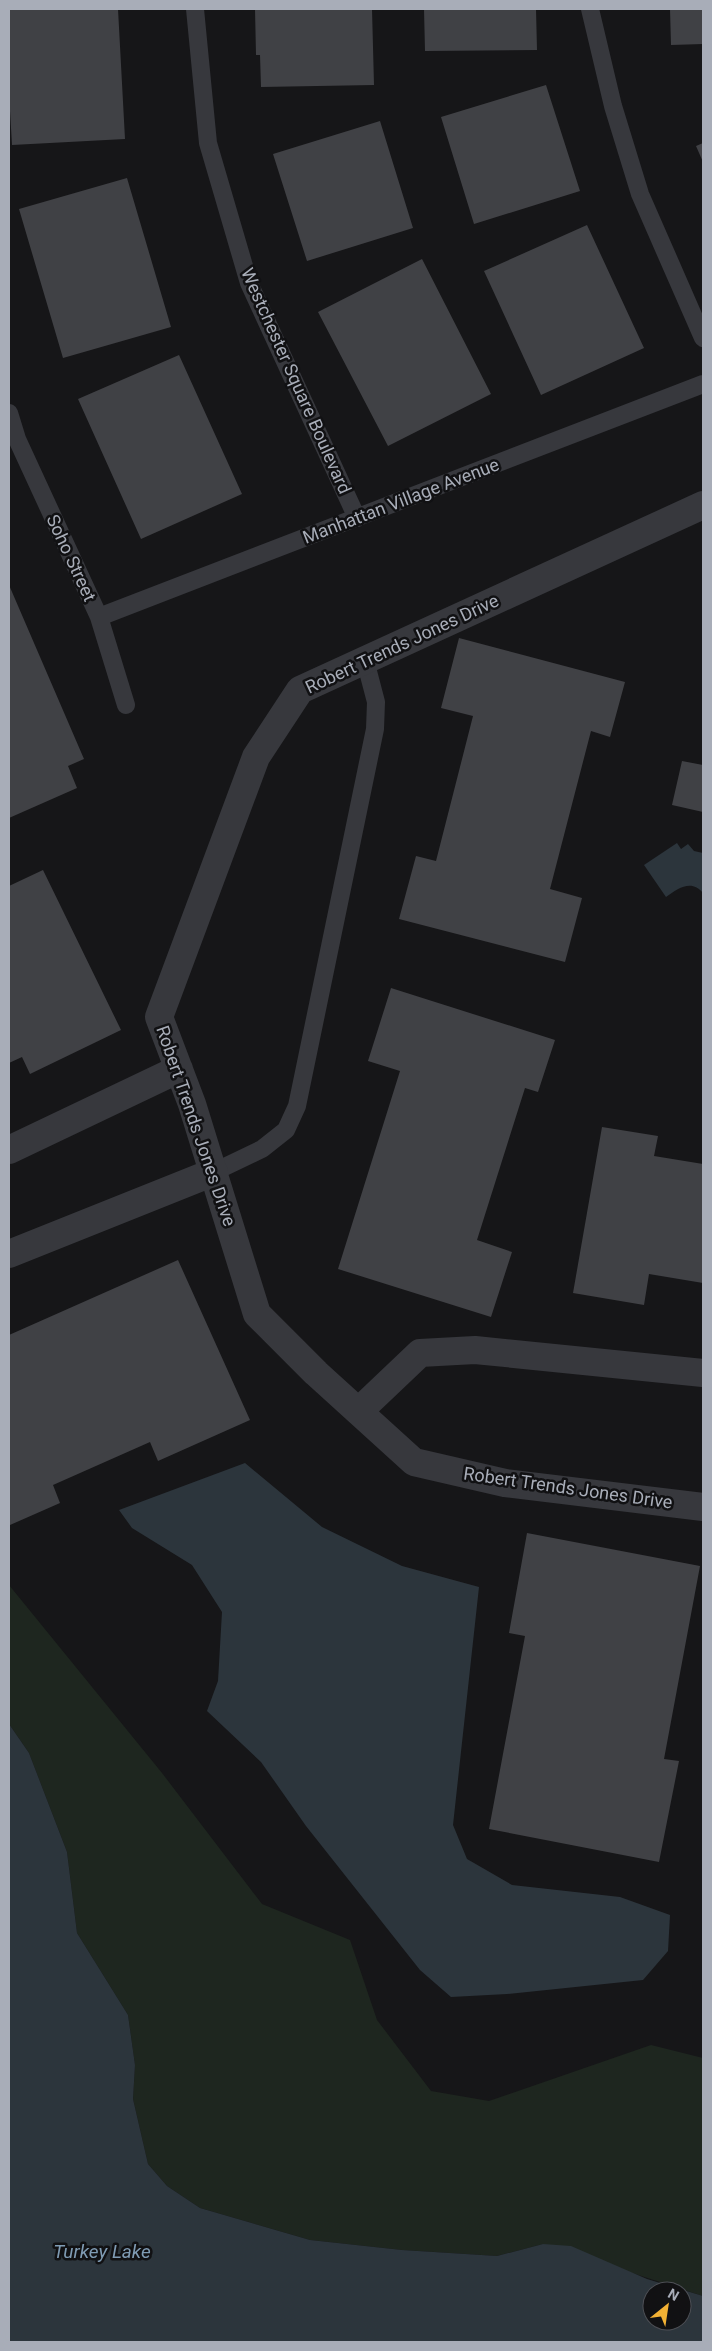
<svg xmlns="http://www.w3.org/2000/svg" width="712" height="2351" font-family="Roboto,sans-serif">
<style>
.green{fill:#1e261f}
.water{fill:#2c353c;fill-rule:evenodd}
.building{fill:#404145}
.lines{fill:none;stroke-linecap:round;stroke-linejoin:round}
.lane{stroke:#37383d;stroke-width:18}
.street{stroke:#37383d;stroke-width:28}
.labels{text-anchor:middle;stroke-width:5;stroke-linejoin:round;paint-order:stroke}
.street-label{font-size:18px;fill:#a8adb8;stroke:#111113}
.water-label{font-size:19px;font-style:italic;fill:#7f9bb3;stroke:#111113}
</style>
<rect width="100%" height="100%" fill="#161618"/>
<!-- green -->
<path class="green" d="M 9,1585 L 162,1773 L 262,1904 L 350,1940 L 377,2020 L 431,2091 L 489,2101 L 651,2045 L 703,2058 L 703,2296 L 543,2244 L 497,2256 L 402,2250 L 310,2240 L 200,2208 L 167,2186 L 148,2164 L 133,2099 L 135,2065 L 128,2015 L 77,1933 L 67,1852 L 29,1753 L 9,1724 Z"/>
<!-- water -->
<path class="water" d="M 677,843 L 681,849 L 688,844 L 694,851 L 703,853 L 703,893 C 692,879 678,888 666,897 L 644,865 Z
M 245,1463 L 322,1527 L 402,1566 L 479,1587 L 453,1825 L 467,1859 L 512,1885 L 620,1897 L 670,1915 L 668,1951 L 643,1980 L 507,1994 L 451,1997 L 420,1970 L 306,1826 L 261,1762 L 207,1711 L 218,1681 L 222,1612 L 192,1565 L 132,1528 L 119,1510 Z
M 9,1724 L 29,1753 L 67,1852 L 77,1933 L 128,2015 L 135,2065 L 133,2099 L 148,2164 L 167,2186 L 200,2208 L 310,2240 L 402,2250 L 497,2256 L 543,2244 L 571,2246 L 647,2279 L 703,2296 L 703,2342 L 9,2342 ZM 652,2291 L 682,2291 L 682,2321 L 652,2321 Z"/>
<!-- building -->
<path class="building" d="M 9,9 L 118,9 L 125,139 L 12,145 L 9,94 Z
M 255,9 L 372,9 L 374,85 L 261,87 L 260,55 L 256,55 Z
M 424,9 L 536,9 L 537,50 L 425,51 Z
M 670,9 L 703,9 L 703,44 L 671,45 Z
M 546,85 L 580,191 L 474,224 L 441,117 Z
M 380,121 L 413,228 L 307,261 L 273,154 Z
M 703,143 L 703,162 L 696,146 Z
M 127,178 L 171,327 L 63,358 L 19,209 Z
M 587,225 L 644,348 L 541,395 L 484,271 Z
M 422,259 L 491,394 L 388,446 L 318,312 Z
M 179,355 L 242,494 L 141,539 L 78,399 Z
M 9,585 L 84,759 L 68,766 L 77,788 L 9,818 Z
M 459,638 L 625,682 L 610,737 L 591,731 L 550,889 L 582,898 L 565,962 L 399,919 L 416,856 L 436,861 L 473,716 L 441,708 Z
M 682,761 L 703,765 L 703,812 L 672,805 Z
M 43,870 L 121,1030 L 30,1074 L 22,1057 L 9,1063 L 9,886 Z
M 391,988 L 555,1040 L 538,1092 L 525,1088 L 477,1240 L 512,1252 L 491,1317 L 338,1269 L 400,1071 L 368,1061 Z
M 602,1127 L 658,1136 L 654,1156 L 703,1164 L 703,1283 L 649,1274 L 644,1305 L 573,1293 Z
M 178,1260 L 250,1420 L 158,1461 L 150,1442 L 53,1485 L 60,1503 L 10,1525 L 9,1335 Z
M 527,1533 L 700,1566 L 664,1759 L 679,1761 L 659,1862 L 489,1829 L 525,1636 L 509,1633 Z"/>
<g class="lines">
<!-- lane -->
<path class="lane" d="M 195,9 L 208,143 L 249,283 L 357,518
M 590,9 L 613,106 L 640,194 L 703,338
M 9,413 L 17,439 L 99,617 L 126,705
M 99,617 L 703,384
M 214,1172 L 262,1149 L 286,1130 L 297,1106 L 375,729 L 376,702 L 365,660"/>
<!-- street -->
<path class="street" d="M 703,505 L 300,690 L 256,757 L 159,1017 L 192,1104 L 257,1314 L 316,1373 L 414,1462 L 505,1483 L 703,1507
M 9,1150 L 179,1069
M 9,1254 L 214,1172
M 359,1411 L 420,1353 L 475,1350 L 703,1373"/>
</g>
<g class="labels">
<!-- street labels -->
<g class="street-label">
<text transform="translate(296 381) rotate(66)" y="6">Westchester Square Boulevard</text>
<text transform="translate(401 501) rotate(-21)" y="6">Manhattan Village Avenue</text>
<text transform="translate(71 558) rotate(65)" y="6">Soho Street</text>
<text transform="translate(402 644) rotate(-25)" y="6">Robert Trends Jones Drive</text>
<text transform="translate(196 1126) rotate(71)" y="6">Robert Trends Jones Drive</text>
<text transform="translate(568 1488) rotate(8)" y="6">Robert Trends Jones Drive</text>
</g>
<!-- water labels -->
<g class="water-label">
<text x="102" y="2258">Turkey Lake</text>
</g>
</g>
<!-- border -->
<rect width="712" height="2351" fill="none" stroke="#a8adb8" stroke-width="20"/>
<!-- north arrow -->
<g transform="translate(667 2306) rotate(30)"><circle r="24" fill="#111113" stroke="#4d4f55"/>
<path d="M0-4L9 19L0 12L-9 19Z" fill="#f2b134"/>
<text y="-8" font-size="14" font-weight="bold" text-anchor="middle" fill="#a8adb8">N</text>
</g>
</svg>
